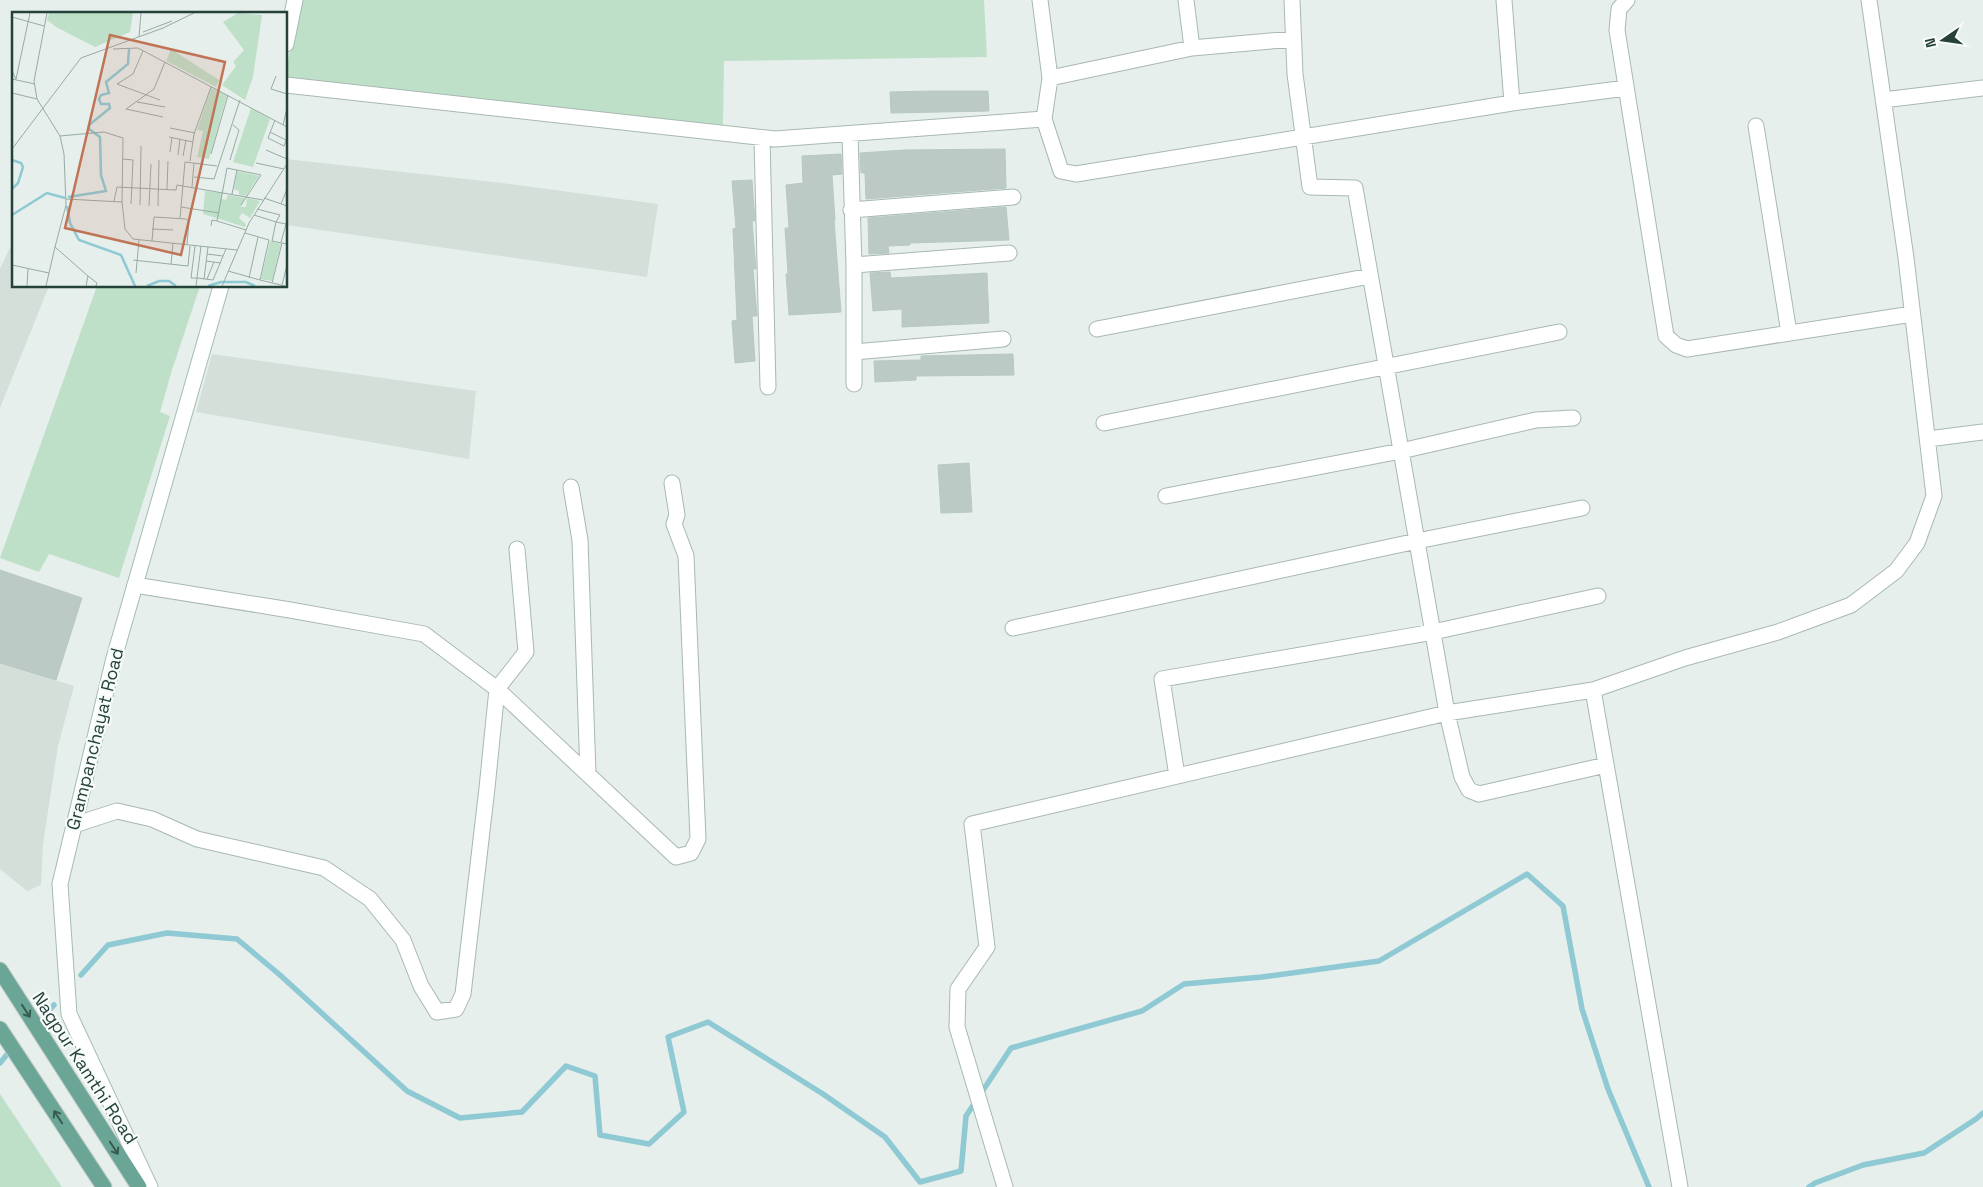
<svg xmlns="http://www.w3.org/2000/svg" width="1983" height="1187" font-family="'Space Grotesk',sans-serif">
<style>
.built{fill:#d4dfda}
.green{fill:#bfe0c8}
.lines{fill:none;stroke-linecap:round;stroke-linejoin:round}
.stream{stroke:#8ec9d4;stroke-width:5.5}
.building{fill:#bbcac4;stroke:#b8c9c2}
.street-casing{stroke:#a8b8b2;stroke-width:17}
.secondary-casing{stroke:#a4bbb3;stroke-width:17}
.primary-casing{stroke:#c2cac8;stroke-width:17}
.street{stroke:#fff;stroke-width:15}
.secondary{stroke:#fff;stroke-width:15}
.primary{stroke:#6aa596;stroke-width:15}
.oneway{stroke:#365b51}
.labels{text-anchor:middle;stroke-width:4.5;stroke-linejoin:round;paint-order:stroke}
.street-label{font-size:18px;fill:#24423a;stroke:#f7fbf9}
.inset-river{fill:none;stroke:#8ec9d4;stroke-width:2.5}
.inset-road{fill:none;stroke:#98aaa4;stroke-width:1}
.view{fill:#c07456;fill-opacity:0.15;stroke:#c07456;stroke-width:2.5}
.inset-edge{fill:none;stroke:#24423a;stroke-width:2.5}
</style>
<rect width="100%" height="100%" fill="#e6efeb"/>
<!-- built -->
<path class="built" d="M 286,159 L 502,183 L 658,204 L 647,277 L 286,225 Z
M 14,239 L 14,286 L 49,286 L 0,408 L 0,269 Z
M 212,354 L 476,391 L 469,459 L 196,412 Z
M 0,663 L 74,686 L 58,746 L 43,844 L 41,885 L 27,891 L 0,869 Z"/>
<!-- green -->
<path class="green" d="M 302,0 L 984,0 L 987,57 L 724,61 L 723,125 L 626,117 L 286,81 L 286,69 Z
M 97,286 L 200,286 L 172,370 L 160,412 L 170,416 L 119,578 L 49,554 L 39,572 L 0,558 Z
M 0,1094 L 62,1187 L 0,1187 Z"/>
<g class="lines">
<!-- stream -->
<path class="stream" d="M 81,975 L 108,945 L 167,933 L 237,939 L 280,975 L 407,1091 L 460,1118 L 522,1112 L 566,1066 L 595,1076 L 600,1135 L 649,1144 L 684,1112 L 668,1037 L 708,1022 L 823,1094 L 885,1137 L 920,1182 L 961,1171 L 966,1116 L 1011,1048 L 1142,1011 L 1184,984 L 1262,977 L 1379,961 L 1527,874 L 1563,906 L 1582,1009 L 1608,1089 L 1649,1187
M 47,1013 L 54,1005
M 0,1063 L 9,1052
M 1809,1187 L 1815,1183 L 1863,1165 L 1924,1153 L 1976,1119 L 1983,1113"/>
</g>
<!-- building -->
<path class="building" d="M 932,91 L 988,91 L 989,111 L 891,113 L 890,92 Z
M 1005,149 L 1006,188 L 866,199 L 865,173 L 861,173 L 860,153 L 905,150 Z
M 841,154 L 842,174 L 832,175 L 835,220 L 834,220 L 841,312 L 789,315 L 786,274 L 788,274 L 785,228 L 789,228 L 786,185 L 803,183 L 802,156 Z
M 752,180 L 755,221 L 752,221 L 756,269 L 753,269 L 757,316 L 752,316 L 755,361 L 735,363 L 732,321 L 737,320 L 733,229 L 736,228 L 732,181 Z
M 1006,207 L 1009,240 L 910,243 L 910,245 L 888,246 L 889,253 L 869,254 L 868,218 Z
M 890,272 L 891,278 L 987,273 L 989,323 L 902,327 L 902,309 L 873,311 L 870,273 Z
M 1013,354 L 1014,375 L 916,376 L 916,380 L 875,382 L 874,361 L 921,360 L 921,356 Z
M 969,463 L 972,512 L 941,513 L 938,465 Z
M 0,570 L 82,598 L 56,680 L 0,663 Z"/>
<g class="lines">
<defs>
<path id="street" d="M 1040,0 L 1050,78 L 1044,119 L 1061,171 L 1076,174 L 1512,103 L 1626,88
M 1186,0 L 1192,48
M 1292,0 L 1295,74 L 1310,187 L 1355,188 L 1447,713 L 1462,777 L 1469,790 L 1479,794 L 1606,765
M 1504,0 L 1512,103
M 1627,0 L 1619,9 L 1617,30 L 1666,336 L 1676,345 L 1687,349 L 1912,314
M 1050,78 L 1192,48 L 1293,39
M 286,85 L 775,139 L 1044,119
M 1883,100 L 1983,88
M 1756,126 L 1789,333
M 850,134 L 854,265 L 854,384
M 762,138 L 768,387
M 851,210 L 1013,197
M 854,265 L 1009,253
M 1097,329 L 1370,276
M 854,352 L 1003,339
M 1104,423 L 1559,332
M 1928,439 L 1983,432
M 571,487 L 580,540 L 588,774
M 1166,496 L 1401,451 L 1536,420 L 1573,418
M 135,585 L 290,610 L 424,634 L 497,689 L 676,857 L 691,853 L 698,839 L 686,556 L 674,524 L 677,515 L 672,483
M 1013,628 L 1417,541 L 1582,508
M 1593,690 L 1685,658 L 1778,632 L 1851,605 L 1896,571 L 1917,543 L 1934,496 L 1906,258 L 1869,0
M 1177,776 L 1162,679 L 1433,632 L 1598,596
M 74,825 L 117,811 L 152,819 L 197,839 L 324,868 L 370,899 L 403,940 L 421,986 L 437,1012 L 456,1009 L 463,994 L 487,788 L 497,689 L 526,652 L 517,549
M 1005,1187 L 957,1027 L 958,989 L 987,947 L 972,824 L 1447,713 L 1593,690 L 1680,1187"/>
<path id="secondary" d="M 286,44 L 295,0
M 150,1187 L 69,1014 L 60,884 L 114,658 L 221,286"/>
<path id="primary" d="M 0,970 L 139,1187
M 0,1029 L 104,1187"/>
</defs>
<!-- street casing -->
<use href="#street" class="street-casing"/>
<!-- secondary casing -->
<use href="#secondary" class="secondary-casing"/>
<!-- primary casing -->
<use href="#primary" class="primary-casing"/>
<!-- street -->
<use href="#street" class="street"/>
<!-- secondary -->
<use href="#secondary" class="secondary"/>
<!-- primary -->
<use href="#primary" class="primary"/>
</g>
<!-- one-way arrows -->
<defs><path id="oneway-shaft" d="M-6 0H5M1.5-3L5.5 0L1.5 3" fill="none" stroke-width="1.6" stroke-linecap="round" stroke-linejoin="round" transform="scale(1.25)"/></defs>
<g class="oneway">
<use href="#oneway-shaft" transform="translate(26 1011) rotate(57)"/>
<use href="#oneway-shaft" transform="translate(58 1117) rotate(-123)"/>
<use href="#oneway-shaft" transform="translate(114 1148) rotate(57)"/>
</g>
<g class="labels">
<!-- street labels -->
<g class="street-label">
<text transform="translate(95 739) rotate(-76)" y="6">Grampanchayat Road</text>
<text transform="translate(85 1068) rotate(57)" y="6">Nagpur Kamthi Road</text>
</g>
</g>
<!-- overview -->
<g transform="translate(12 12)">
<rect width="275" height="275" fill="#e6efeb"/>
<path d="M 37,1 L 121,1 L 118,20 L 83,35 L 44,15 L 35,8 ZM 226,1 L 250,3 L 241,65 L 233,88 L 210,73 L 224,54 L 221,50 L 232,38 L 211,10 ZM 159,37 L 207,68 L 204,75 L 154,49 ZM 199,76 L 215,83 L 197,147 L 185,145 L 191,119 L 185,118 ZM 239,96 L 258,107 L 241,155 L 221,150 ZM 225,159 L 247,164 L 234,184 L 227,183 L 227,179 L 222,177 ZM 193,179 L 210,181 L 209,187 L 214,188 L 216,183 L 233,186 L 229,195 L 234,195 L 235,186 L 248,189 L 238,206 L 230,201 L 227,206 L 234,212 L 233,215 L 191,202 ZM 258,229 L 269,232 L 260,269 L 249,267 Z" fill="#bfe0c8"/>
<path class="inset-river" d="M 0,148 L 9,151 L 11,155 L 6,171 L 0,177M 56,185 L 94,179 L 89,163 L 88,125 L 77,117 L 77,113 L 98,96 L 97,92 L 89,92 L 87,87 L 89,83 L 97,81 L 94,70 L 116,52 L 117,37M 55,194 L 58,211 L 67,228 L 109,243 L 123,274M 0,203 L 35,181 L 53,186M 135,274 L 147,269 L 157,269 L 164,274M 196,274 L 209,270 L 234,270 L 243,274"/>
<path class="inset-road" d="M 35,1 L 22,69 L 25,87 L 48,124 L 52,142 L 54,193 L 43,235 L 76,264M 0,5 L 32,14M 131,20 L 160,9M 127,25 L 129,1M 101,37 L 126,36 L 275,115M 131,39 L 121,62 L 105,72 L 148,88M 0,59 L 4,67 L 18,1M 264,64 L 259,77 L 275,82M 0,67 L 23,72M 0,81 L 25,87M 125,90 L 153,95M 151,105 L 114,97 L 142,77 L 153,50M 263,108 L 256,126 L 272,134 L 275,126M 271,113 L 275,96M 158,116 L 183,121M 258,120 L 274,128M 48,124 L 92,120 L 111,126 L 110,190 L 54,187M 157,125 L 181,130M 0,137 L 69,46 L 151,16 L 182,1M 254,138 L 275,147M 158,140 L 160,125M 199,142 L 216,83M 166,143 L 168,127M 171,144 L 174,128M 111,147 L 121,148 L 119,192M 218,148 L 227,118 L 221,113M 178,149 L 182,122 L 199,75M 244,151 L 272,157M 182,165 L 202,167 L 228,88M 180,175 L 182,151M 155,177 L 156,149M 220,182 L 225,158M 252,186 L 275,194M 102,189 L 105,175 L 164,178 L 165,173 L 251,188M 110,190 L 113,217 L 121,227 L 225,238M 269,192 L 275,177M 128,193 L 129,134M 137,194 L 139,152M 146,194 L 147,148M 169,195 L 207,201M 245,197 L 268,203 L 264,210 L 274,212M 242,203 L 264,210 L 260,229M 168,206 L 173,150 L 205,154M 205,209 L 234,218M 199,214 L 200,208 L 205,209 L 215,156 L 249,163 L 229,193M 140,217 L 161,218M 140,229 L 142,205 L 174,207 L 177,209 L 175,232M 260,229 L 275,232M 269,230 L 275,209M 183,234 L 179,266 L 185,266 L 184,274M 189,234 L 185,266 L 201,268 L 214,237M 195,242 L 211,244M 121,248 L 176,254 L 178,234M 194,249 L 209,251M 159,252 L 161,231M 0,253 L 37,261M 216,259 L 248,268 L 257,228 L 233,221M 124,261 L 127,228M 237,266 L 246,225M 192,267 L 196,235M 195,267 L 202,250M 248,268 L 273,274M 260,271 L 270,231M 270,273 L 275,253M 15,274 L 16,257M 34,274 L 43,235M 74,274 L 76,264 L 85,271 L 84,274M 210,274 L 237,211 L 275,152"/>
<path class="view" d="M 98,23 L 213,50 L 169,243 L 53,216 Z"/>
<rect width="275" height="275" class="inset-edge"/>
</g>
<!-- north arrow -->
<g transform="translate(1943 40) rotate(257)" stroke="#f7fbf9" stroke-width="4" paint-order="stroke">
<path d="M0-4L9 19L0 12L-9 19Z" fill="#24423a"/>
<text y="-8" font-size="14" font-weight="bold" text-anchor="middle" fill="#24423a">N</text>
</g>
</svg>
